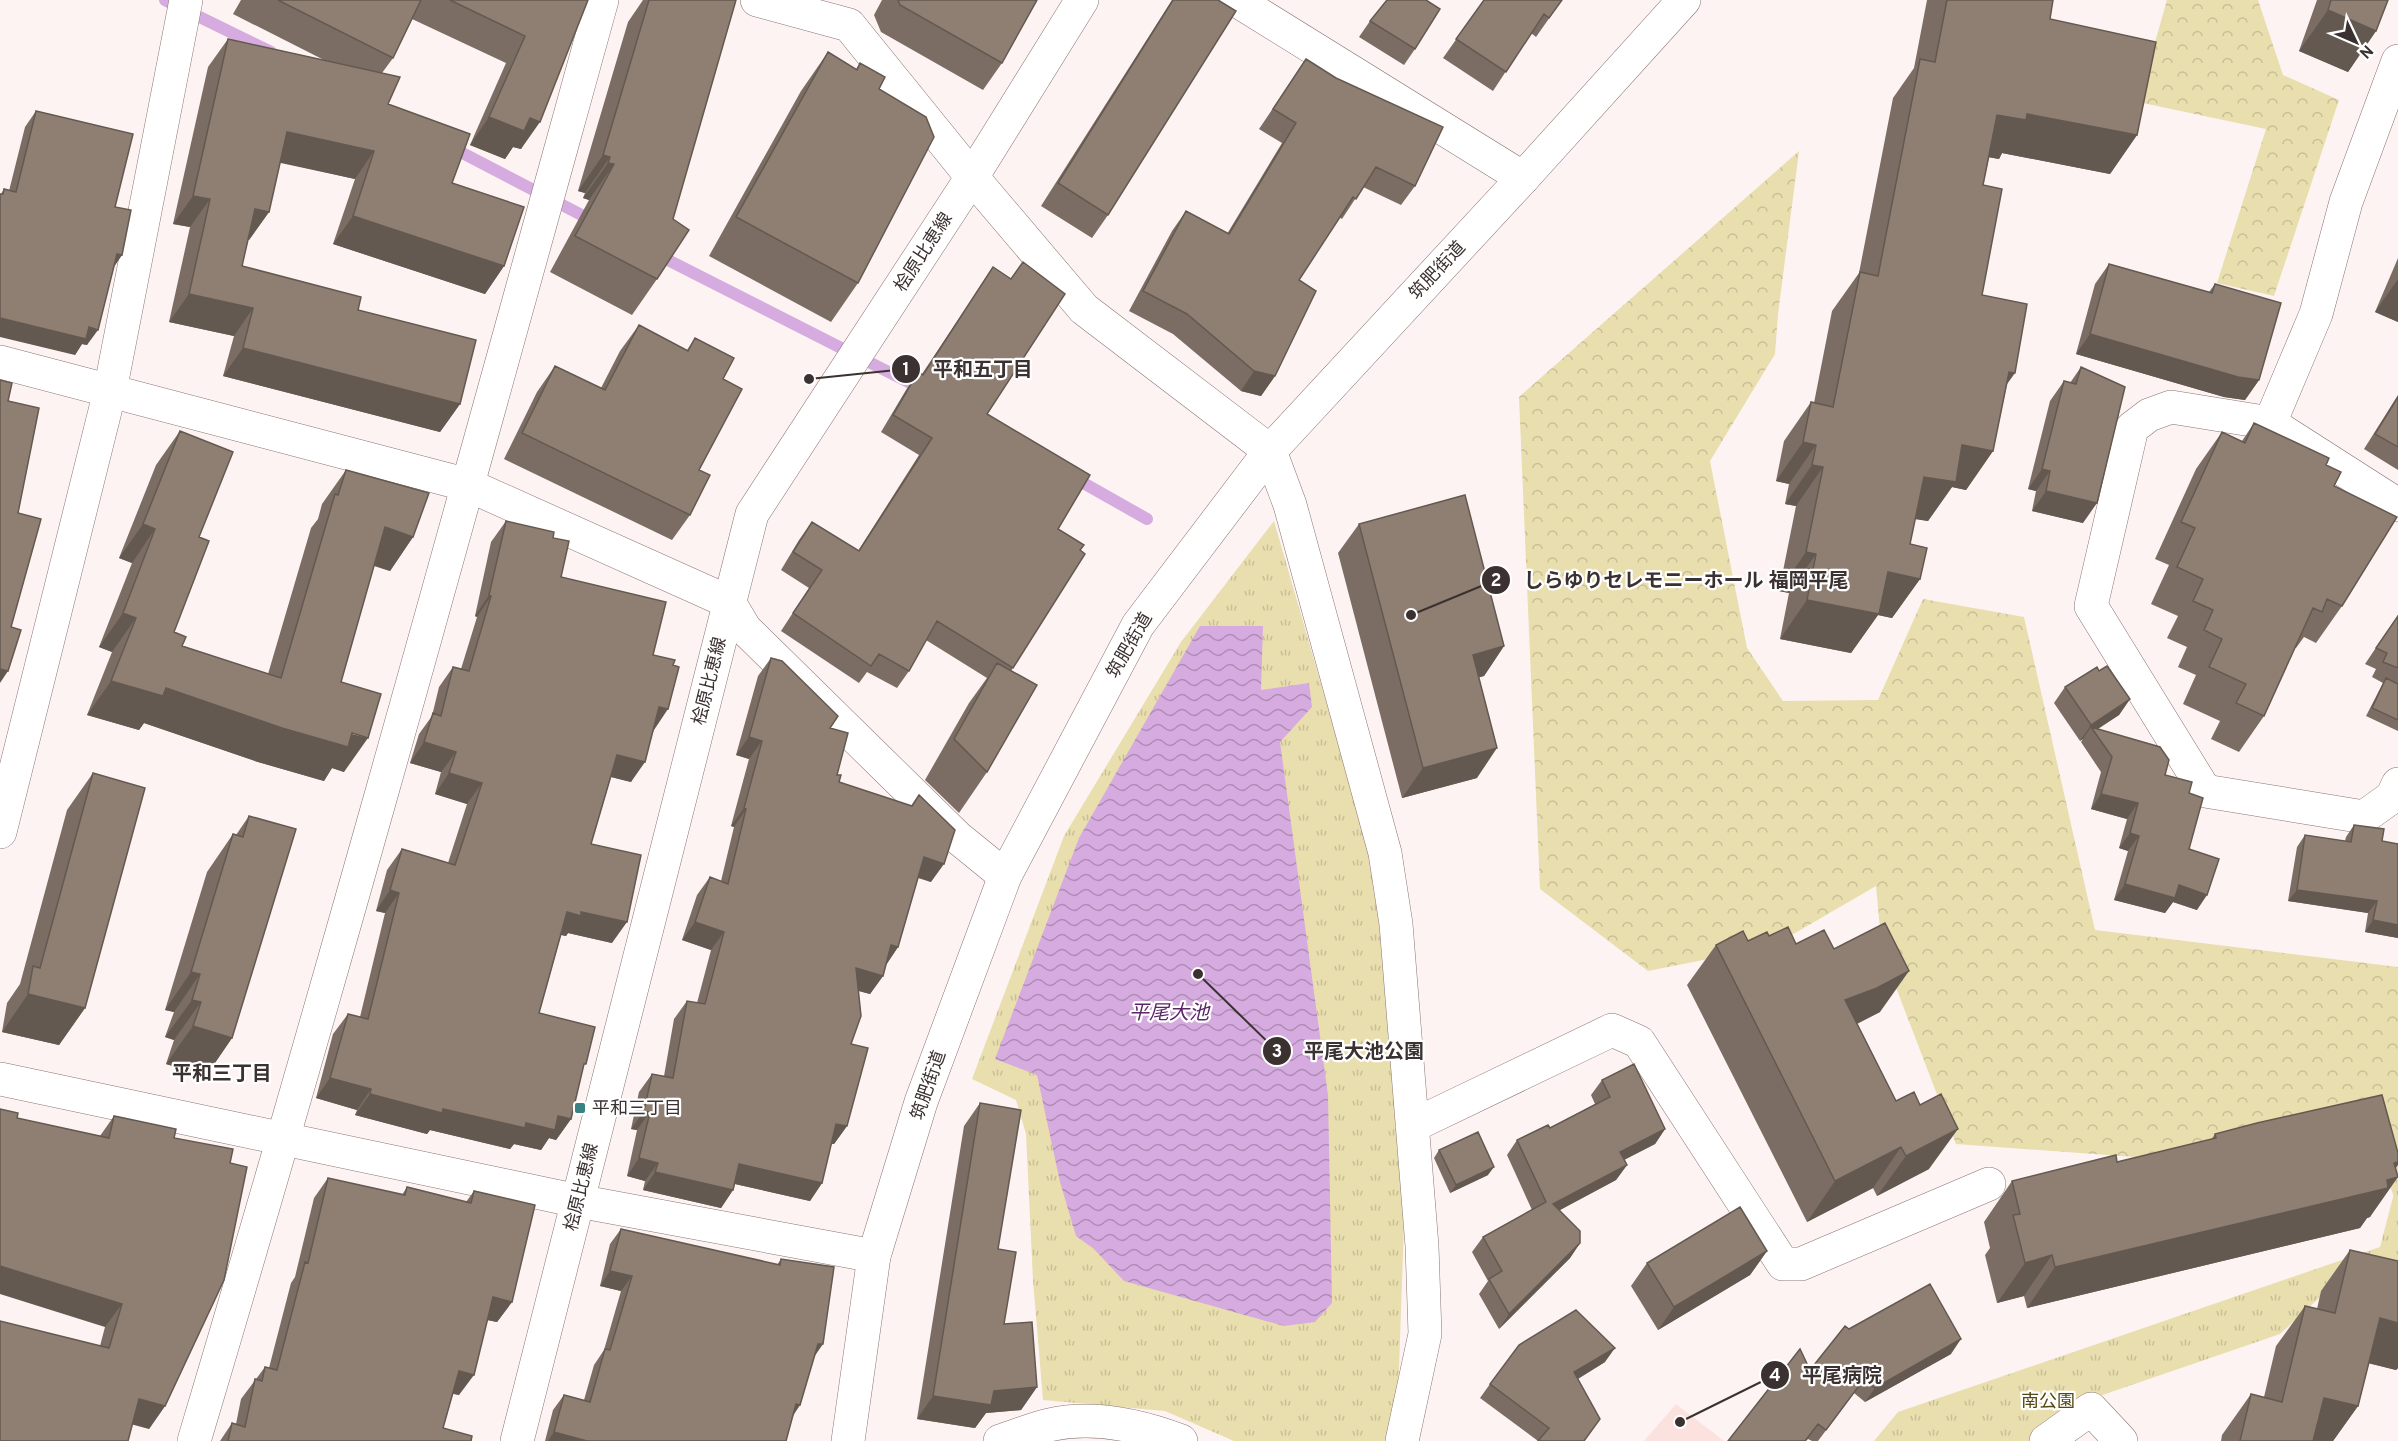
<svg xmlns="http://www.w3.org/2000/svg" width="2398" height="1441" font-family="Overpass,'Noto Sans JP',sans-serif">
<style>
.built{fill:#fce2de}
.forest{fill:url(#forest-crowns)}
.park{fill:url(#park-tufts)}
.water{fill:url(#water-waves)}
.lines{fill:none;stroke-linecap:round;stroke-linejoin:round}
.stream{stroke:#d6abe0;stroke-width:12}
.street-casing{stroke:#8a7572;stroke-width:34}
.secondary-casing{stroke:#8a7572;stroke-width:34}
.street{stroke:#fff;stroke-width:33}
.secondary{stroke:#fff;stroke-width:33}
.wall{fill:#7b6d63}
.shaded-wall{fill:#645950}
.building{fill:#8f7f73;stroke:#645950;stroke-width:1.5}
.poi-dot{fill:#398283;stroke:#fff;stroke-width:2}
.labels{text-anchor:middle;stroke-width:4.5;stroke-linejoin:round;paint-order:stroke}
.street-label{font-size:18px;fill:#3a3130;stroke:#fff}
.poi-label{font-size:18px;fill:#3a3130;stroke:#fff;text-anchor:start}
.park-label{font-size:18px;fill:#544814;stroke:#fff}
.water-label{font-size:20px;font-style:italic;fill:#5a2665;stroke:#fff}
.neighbourhood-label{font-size:20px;font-weight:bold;fill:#3a3130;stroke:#fff}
.leader{fill:none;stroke:#3a3130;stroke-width:2}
.callout-dot{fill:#3a3130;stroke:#fff;stroke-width:2}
.mark-label{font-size:18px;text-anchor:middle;font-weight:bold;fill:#fff}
.callout-label{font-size:20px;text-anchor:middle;font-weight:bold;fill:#3a3130;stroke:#fff;stroke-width:4.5;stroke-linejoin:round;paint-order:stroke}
</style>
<defs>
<pattern id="forest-crowns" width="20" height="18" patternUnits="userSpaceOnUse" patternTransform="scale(1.5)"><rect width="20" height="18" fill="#e9deae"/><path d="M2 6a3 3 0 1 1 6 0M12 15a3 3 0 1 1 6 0" fill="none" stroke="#c9bf96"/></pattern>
<pattern id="park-tufts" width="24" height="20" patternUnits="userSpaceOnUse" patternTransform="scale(1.5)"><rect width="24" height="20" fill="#e9deae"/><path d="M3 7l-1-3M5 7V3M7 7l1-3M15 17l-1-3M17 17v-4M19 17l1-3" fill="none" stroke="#c9bf96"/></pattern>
<pattern id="water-waves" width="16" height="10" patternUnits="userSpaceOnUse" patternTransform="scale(1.5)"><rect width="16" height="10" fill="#d6abe0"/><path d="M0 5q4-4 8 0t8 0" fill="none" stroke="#af8cb6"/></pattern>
</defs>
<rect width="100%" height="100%" fill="#fdf3f2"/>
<!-- built -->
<path class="built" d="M 1676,1404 L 1724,1441 L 1644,1441 Z"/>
<!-- forest -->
<path class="forest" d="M 2167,0 L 2258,0 L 2283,75 L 2339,100 L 2274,296 L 2217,283 L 2266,129 L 2138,102 Z
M 1799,151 L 1778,314 L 1775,354 L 1710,461 L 1747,648 L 1783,701 L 1878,700 L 1923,599 L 2024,617 L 2095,930 L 2398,967 L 2398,1206 L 2360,1115 L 2149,1158 L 1956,1144 L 1882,951 L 1876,886 L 1773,946 L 1648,971 L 1540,889 L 1519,397 Z"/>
<!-- park -->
<path class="park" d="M 1274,521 L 1374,868 L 1405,1197 L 1398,1397 L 1388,1441 L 1234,1441 L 1165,1411 L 1043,1400 L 1033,1280 L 1026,1134 L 1016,1100 L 972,1079 L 1064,836 L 1181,642 Z
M 2398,1178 L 2398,1308 L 2331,1287 L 2280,1334 L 2088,1400 L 2063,1441 L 1874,1441 L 1898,1412 L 2380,1247 Z"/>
<!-- water -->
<path class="water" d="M 1200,626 L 1263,626 L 1261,690 L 1309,683 L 1312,707 L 1280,742 L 1328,1095 L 1332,1303 L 1315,1322 L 1284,1326 L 1124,1281 L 1094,1249 L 1076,1236 L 1060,1182 L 1037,1075 L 995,1059 L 1079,838 Z"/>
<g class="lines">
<!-- stream -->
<path class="stream" d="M 165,0 L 271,52
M 449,146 L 595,222
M 656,254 L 924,390
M 1071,476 L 1147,519"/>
<defs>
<path id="street" d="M 757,0 L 849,25 L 972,177 L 1084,309 L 1270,451 L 1290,505 L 1385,853 L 1396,924 L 1422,1246 L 1425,1334 L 1402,1441
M 1236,0 L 1523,178
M 0,362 L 468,485 L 729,602 L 745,629 L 957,837 L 1005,876
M 2270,423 L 2316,314 L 2346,202 L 2398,61
M 2398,505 L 2270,423 L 2171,407 L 2149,415 L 2132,428 L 2091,606 L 2205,791 L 2364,817 L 2392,797 L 2398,784
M 0,832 L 110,391 L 186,0
M 1412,1126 L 1612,1030 L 1639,1042 L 1783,1264 L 1801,1264 L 1989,1184
M 578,1201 L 874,1256
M 194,1441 C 337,963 469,481 602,0
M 1000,1441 C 1016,1436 1032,1429 1049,1425 C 1093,1415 1139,1425 1181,1441
M 2046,1441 L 2091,1409 L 2121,1441"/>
<path id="secondary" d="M 0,1079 L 578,1201
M 517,1441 L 752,514 L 972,177 L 1082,0
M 848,1441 L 874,1256 L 921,1102 L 1005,876 L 1138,625 L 1270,451 L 1523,178 L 1684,0"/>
</defs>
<!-- street casing -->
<use href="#street" class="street-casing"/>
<!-- secondary casing -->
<use href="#secondary" class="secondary-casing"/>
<!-- street -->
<use href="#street" class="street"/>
<!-- secondary -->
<use href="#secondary" class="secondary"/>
</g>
<!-- wall -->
<path class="wall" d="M 241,0 L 588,0 L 521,149 L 513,147 L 505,159 L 470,145 L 506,63 L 412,19 L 393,58 L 382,73 L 388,104 L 452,183 L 504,266 L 485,294 L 333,244 L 355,179 L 280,162 L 269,212 L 249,240 L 248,240 L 242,266 L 358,310 L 460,404 L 440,432 L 223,376 L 234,336 L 169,322 L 190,227 L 173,224 L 208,67 L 228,39 L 324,60 L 233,14 Z
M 643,0 L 736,0 L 673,219 L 657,279 L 632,315 L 550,272 L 589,200 L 583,198 L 585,193 L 578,191 L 628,22 Z
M 882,0 L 1037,0 L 1002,63 L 983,90 L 881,32 L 874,15 Z
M 1172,0 L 1218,0 L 1108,215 L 1092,238 L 1041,206 Z
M 1484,0 L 1562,0 L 1536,37 L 1531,33 L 1493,91 L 1443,58 Z
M 1927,0 L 2053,0 L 2050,19 L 2137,135 L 2110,174 L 2002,153 L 1999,159 L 1989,157 L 1983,185 L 1982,295 L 2007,384 L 1993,451 L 1966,490 L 1952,487 L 1928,521 L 1915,519 L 1910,544 L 1920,579 L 1892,618 L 1878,615 L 1851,653 L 1780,639 L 1789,593 L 1779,591 L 1796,506 L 1785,504 L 1789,484 L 1776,481 L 1784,441 L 1811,402 L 1814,403 L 1832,311 L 1859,273 L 1893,98 L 1914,68 Z
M 2317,0 L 2388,0 L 2376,31 L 2348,72 L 2299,51 Z
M 1370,21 L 1415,49 L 1404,65 L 1359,37 Z
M 828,52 L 856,69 L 860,63 L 879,89 L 858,283 L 831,322 L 709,256 L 801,91 Z
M 1306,59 L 1415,186 L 1401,205 L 1363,187 L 1342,219 L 1339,217 L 1299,280 L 1275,376 L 1261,396 L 1241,391 L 1173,334 L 1129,311 L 1172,231 L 1186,211 L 1227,234 L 1282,143 L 1259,129 Z
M 36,111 L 115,207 L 122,255 L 113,268 L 87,345 L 82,344 L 75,355 L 1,194 L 4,189 L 9,191 L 25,127 Z
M 2398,258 L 2398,322 L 2375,312 Z
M 2109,264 L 2209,292 L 2215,284 L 2259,380 L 2245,400 L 2224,397 L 2076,354 L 2095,284 Z
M 993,267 L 987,414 L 1058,529 L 1080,550 L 1085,554 L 1011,671 L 987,772 L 959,813 L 925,780 L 969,703 L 987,678 L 926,640 L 909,671 L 897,688 L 867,672 L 859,683 L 781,631 L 809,588 L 781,570 L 799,540 L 812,522 L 858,551 L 919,455 L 881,432 L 906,390 L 918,372 L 922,374 Z
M 639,325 L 687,350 L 695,338 L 723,379 L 699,470 L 690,515 L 672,540 L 504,459 L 537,392 L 555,366 L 601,388 L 620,351 Z
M 2081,367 L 2083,523 L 2032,511 L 2036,491 L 2028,489 L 2050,401 L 2064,381 L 2070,383 Z
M 2398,395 L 2398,470 L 2364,449 Z
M 2254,423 L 2326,465 L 2334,486 L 2342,606 L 2316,643 L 2304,637 L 2296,648 L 2295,648 L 2264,716 L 2239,752 L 2211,739 L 2220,721 L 2183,704 L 2196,675 L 2178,667 L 2187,647 L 2167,638 L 2178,616 L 2151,604 L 2169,565 L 2155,559 L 2196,469 L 2222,432 L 2242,441 Z
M 180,431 L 199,537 L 174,632 L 182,646 L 268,674 L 311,528 L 318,519 L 322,504 L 346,470 L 413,537 L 390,571 L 374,566 L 341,682 L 344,772 L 332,768 L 324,781 L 258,762 L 144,723 L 139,730 L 87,715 L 112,652 L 99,647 L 132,563 L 119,558 L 156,465 Z
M 506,521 L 553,538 L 561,577 L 653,655 L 654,730 L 631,782 L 611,777 L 591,844 L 612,943 L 568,933 L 566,936 L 561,935 L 539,1013 L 582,1070 L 571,1119 L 556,1140 L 549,1138 L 541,1150 L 514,1144 L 510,1149 L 430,1130 L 427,1134 L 355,1115 L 357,1110 L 316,1098 L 333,1034 L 348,1014 L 360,1017 L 385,913 L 376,911 L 387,870 L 402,849 L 448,863 L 467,804 L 435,794 L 441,772 L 410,763 L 419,734 L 432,716 L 439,687 L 453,667 L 461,669 L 477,617 L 475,616 L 491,542 Z
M 1359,524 L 1504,646 L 1484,676 L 1479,677 L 1477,778 L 1402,798 L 1338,553 Z
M 2398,615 L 2398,731 L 2366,716 L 2383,683 L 2372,677 L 2376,669 L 2365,664 Z
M 771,658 L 830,728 L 839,782 L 911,806 L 919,795 L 931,882 L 918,878 L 898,947 L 886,965 L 883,976 L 870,994 L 859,991 L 851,1044 L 847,1126 L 834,1144 L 831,1144 L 822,1183 L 810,1201 L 735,1184 L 733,1190 L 721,1208 L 643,1190 L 645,1181 L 627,1176 L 637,1130 L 631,1129 L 639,1092 L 652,1074 L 664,1076 L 674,1019 L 687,1001 L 697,1003 L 711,950 L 682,940 L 697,895 L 710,877 L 721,881 L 734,827 L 731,826 L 749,759 L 736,755 L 758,676 Z
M 2099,671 L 2130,699 L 2119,715 L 2098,729 L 2165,775 L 2189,793 L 2189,849 L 2197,910 L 2173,902 L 2165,913 L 2114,900 L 2128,851 L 2119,848 L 2127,819 L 2091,809 L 2101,772 L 2081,742 L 2083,739 L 2080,741 L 2054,703 L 2065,687 Z
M 93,773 L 85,1008 L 59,1045 L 2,1032 L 7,1003 L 20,984 L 67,810 Z
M 249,816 L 232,1038 L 206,1076 L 166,1064 L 174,1040 L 165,1037 L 174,1012 L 165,1010 L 207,872 L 233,834 L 236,835 Z
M 2354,825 L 2382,841 L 2398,938 L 2365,932 L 2368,913 L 2288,901 L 2297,847 L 2305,835 L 2345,841 L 2346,837 Z
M 1769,936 L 1796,944 L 1834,949 L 1880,1012 L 1857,1024 L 1929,1169 L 1877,1196 L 1873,1188 L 1807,1222 L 1687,985 L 1716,945 L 1748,941 Z
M 1602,1080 L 1665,1129 L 1655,1144 L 1624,1160 L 1627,1165 L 1616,1180 L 1560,1210 L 1580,1243 L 1570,1258 L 1499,1329 L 1479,1294 L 1488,1281 L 1472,1252 L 1483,1237 L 1532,1210 L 1507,1155 L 1517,1140 L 1550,1128 L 1595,1104 L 1591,1095 Z
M 980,1103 L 998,1249 L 1004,1324 L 1037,1387 L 1021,1410 L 986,1413 L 975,1428 L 917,1419 L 964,1126 Z
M 114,1116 L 174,1138 L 165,1406 L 149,1429 L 100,1346 L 105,1327 L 17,1118 L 100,1136 Z
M 2215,1134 L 2396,1168 L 2370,1217 L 2367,1218 L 2360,1228 L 2027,1308 L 2024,1296 L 1997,1303 L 1985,1255 L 1990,1248 L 1984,1222 L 2012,1181 L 2117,1162 L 2211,1140 Z
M 1439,1150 L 1488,1175 L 1450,1193 L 1434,1158 Z
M 328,1178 L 402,1195 L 407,1187 L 466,1202 L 474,1191 L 512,1302 L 497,1322 L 487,1320 L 459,1395 L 453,1394 L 443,1428 L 471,1441 L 220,1441 L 232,1423 L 236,1424 L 241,1399 L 265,1367 L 269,1368 L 291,1283 L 295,1277 L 314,1198 Z
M 621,1229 L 777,1265 L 781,1259 L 815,1355 L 800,1405 L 793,1416 L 786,1441 L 545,1441 L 553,1410 L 564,1395 L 584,1400 L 594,1365 L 604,1350 L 621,1291 L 600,1286 L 610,1244 Z
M 2350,1250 L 2398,1261 L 2398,1368 L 2396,1370 L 2369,1363 L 2358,1406 L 2333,1441 L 2221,1441 L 2222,1435 L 2251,1394 L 2264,1397 L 2276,1346 L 2305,1306 L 2317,1309 L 2321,1291 Z
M 1767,1251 L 1750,1275 L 1658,1330 L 1631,1286 L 1647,1263 Z
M 1849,1329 L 1951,1354 L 1865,1402 L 1854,1393 L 1818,1441 L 1812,1441 L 1808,1439 L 1806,1441 L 1728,1441 L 1810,1370 Z
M 1605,1362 L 1578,1379 L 1600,1419 L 1538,1441 L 1480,1398 L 1490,1384 Z"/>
<!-- shaded-wall -->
<path class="shaded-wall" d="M 2328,10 L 2376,31 L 2348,72 L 2299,51 Z
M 2027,114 L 2137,135 L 2110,174 L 2002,153 L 1999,159 L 1969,154 L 1997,115 Z
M 489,117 L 530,118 L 540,122 L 521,149 L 513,147 L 505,159 L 470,145 Z
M 287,132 L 374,151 L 355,179 L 267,160 Z
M 603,155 L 610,157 L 585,193 L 578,191 Z
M 608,163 L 614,164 L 589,200 L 583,198 Z
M 193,196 L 210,199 L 190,227 L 173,224 Z
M 255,209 L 269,212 L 249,240 L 236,237 Z
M 353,216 L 504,266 L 485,294 L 333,244 Z
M 117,254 L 122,255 L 111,271 Z
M 2398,279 L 2398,322 L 2375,312 Z
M 189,294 L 253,308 L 234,336 L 169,322 Z
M 0,318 L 89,327 L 98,330 L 87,345 L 82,344 L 75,355 L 0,337 Z
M 2090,334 L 2259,380 L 2245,400 L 2224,397 L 2076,354 Z
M 243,348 L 460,404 L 440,432 L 223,376 Z
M 1254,371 L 1275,376 L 1261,396 L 1241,391 Z
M 2009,372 L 2015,373 L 1987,412 Z
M 1803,442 L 1816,445 L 1789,484 L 1776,481 Z
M 1962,445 L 1993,451 L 1966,490 L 1952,487 L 1928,521 L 1897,516 L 1924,477 Z
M 1812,465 L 1823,467 L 1796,506 L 1785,504 Z
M 2042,469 L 2050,471 L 2036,491 L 2028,489 Z
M 2046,491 L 2097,503 L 2083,523 L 2032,511 Z
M 143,524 L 155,529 L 132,563 L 119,558 Z
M 385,527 L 413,537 L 390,571 L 361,561 Z
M 1806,552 L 1816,554 L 1789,593 L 1779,591 Z
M 1888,572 L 1920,579 L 1892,618 L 1878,615 L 1851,653 L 1780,639 L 1807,600 Z
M 489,595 L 491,596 L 477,617 L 475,616 Z
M 123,613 L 136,618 L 112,652 L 99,647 Z
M 1504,646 L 1484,676 L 1452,685 L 1473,655 Z
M 0,669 L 8,671 L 0,683 Z
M 111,681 L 166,688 L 368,738 L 344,772 L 332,768 L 324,781 L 258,762 L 144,723 L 139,730 L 87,715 Z
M 2130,699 L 2119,715 L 2094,731 L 2091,727 L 2083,739 L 2080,741 L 2091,725 Z
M 659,707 L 668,709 L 654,730 L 644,727 Z
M 749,737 L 762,741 L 749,759 L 736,755 Z
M 424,742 L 456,752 L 441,772 L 410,763 Z
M 1497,748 L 1477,778 L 1402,798 L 1423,768 Z
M 617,755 L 645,762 L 631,782 L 603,775 Z
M 449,773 L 482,783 L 467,804 L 435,794 Z
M 2101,794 L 2138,803 L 2127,819 L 2091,809 Z
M 744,808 L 746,809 L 734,827 L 731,826 Z
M 2130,833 L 2139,836 L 2128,851 L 2119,848 Z
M 924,857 L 944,864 L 931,882 L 911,875 Z
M 2125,884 L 2179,885 L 2207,895 L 2197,910 L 2173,902 L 2165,913 L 2114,900 Z
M 390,890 L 399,893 L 385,913 L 376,911 Z
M 2297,890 L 2377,901 L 2368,913 L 2288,901 Z
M 567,912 L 581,912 L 627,922 L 612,943 L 568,933 L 566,936 L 553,933 Z
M 2373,920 L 2398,925 L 2398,938 L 2365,932 Z
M 695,922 L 724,932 L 711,950 L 682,940 Z
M 891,945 L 898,947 L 886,965 Z
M 856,968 L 883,976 L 870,994 L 844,987 Z
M 1909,971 L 1880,1012 L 1848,1028 L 1845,1000 Z
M 191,972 L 200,974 L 174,1012 L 165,1010 Z
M 28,994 L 85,1008 L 59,1045 L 2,1032 Z
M 192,1000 L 201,1002 L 174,1040 L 165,1037 Z
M 193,1026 L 232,1038 L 206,1076 L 166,1064 Z
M 330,1078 L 371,1089 L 357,1110 L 316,1098 Z
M 370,1094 L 443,1109 L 526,1123 L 558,1116 L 571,1119 L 556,1140 L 549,1138 L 541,1150 L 514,1144 L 510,1149 L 430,1130 L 427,1134 L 355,1115 Z
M 644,1111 L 650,1112 L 637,1130 L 631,1129 Z
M 836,1124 L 847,1126 L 834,1144 L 823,1142 Z
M 1665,1129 L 1655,1144 L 1610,1167 L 1620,1152 Z
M 1958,1129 L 1929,1169 L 1877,1196 L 1906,1156 Z
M 1901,1147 L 1873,1188 L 1807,1222 L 1835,1181 Z
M 639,1158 L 658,1163 L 645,1181 L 627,1176 Z
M 2398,1162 L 2398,1165 L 2388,1179 L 2398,1177 L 2370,1217 L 2367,1218 L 2360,1228 L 2027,1308 L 2055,1267 Z
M 739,1164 L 822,1183 L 810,1201 L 726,1182 Z
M 1627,1165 L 1616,1180 L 1543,1219 L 1553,1204 Z
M 1494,1167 L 1488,1175 L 1450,1193 L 1456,1185 Z
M 655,1172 L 733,1190 L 721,1208 L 643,1190 Z
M 1580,1243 L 1570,1258 L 1499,1329 L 1509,1314 Z
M 1767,1251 L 1750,1275 L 1658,1330 L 1674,1307 Z
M 2052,1255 L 2024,1296 L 1997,1303 L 2025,1263 Z
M 0,1266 L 122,1304 L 105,1327 L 0,1294 Z
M 610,1271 L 632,1276 L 621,1291 L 600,1286 Z
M 493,1297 L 512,1302 L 497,1322 L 478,1318 Z
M 2380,1318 L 2398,1323 L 2398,1368 L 2396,1370 L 2351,1359 Z
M 1961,1339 L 1951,1354 L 1865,1402 L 1875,1388 Z
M 818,1344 L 823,1344 L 812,1360 Z
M 1615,1348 L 1605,1362 L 1564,1387 L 1574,1372 Z
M 459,1371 L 474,1375 L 459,1395 L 444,1391 Z
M 1037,1387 L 1021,1410 L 986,1413 L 975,1428 L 917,1419 L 933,1396 Z
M 2324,1398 L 2358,1406 L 2333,1441 L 2307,1441 Z
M 139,1399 L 165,1406 L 149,1429 L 123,1422 Z
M 796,1404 L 800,1405 L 789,1420 Z
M 554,1432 L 587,1441 L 548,1441 Z"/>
<!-- building -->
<path class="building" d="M 278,0 L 421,0 L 393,58 Z
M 450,0 L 588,0 L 540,122 L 530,118 L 524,131 L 489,117 L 525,36 Z
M 649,0 L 736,0 L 673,219 L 689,230 L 657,279 L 575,236 L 614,164 L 608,163 L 610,157 L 603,155 Z
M 898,0 L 1037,0 L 1002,63 L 900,5 Z
M 1173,0 L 1218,0 L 1236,11 L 1108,215 L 1058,183 Z
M 1387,0 L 1426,0 L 1440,9 L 1415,49 L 1370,21 Z
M 1484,0 L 1562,0 L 1549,18 L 1544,14 L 1506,72 L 1456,39 Z
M 1947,0 L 2053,0 L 2050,19 L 2156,42 L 2137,135 L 2027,114 L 2026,120 L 1997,115 L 1983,185 L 2002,189 L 1982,295 L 2027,304 L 2015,373 L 2009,372 L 1993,451 L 1962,445 L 1956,482 L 1924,477 L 1910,544 L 1927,548 L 1920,579 L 1888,572 L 1879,614 L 1807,600 L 1816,554 L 1806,552 L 1823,467 L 1812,465 L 1816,445 L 1803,442 L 1811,402 L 1833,407 L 1860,272 L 1878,276 L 1920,59 L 1935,62 Z
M 2331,0 L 2388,0 L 2376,31 L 2328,10 Z
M 228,39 L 400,77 L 388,104 L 470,134 L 452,183 L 524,207 L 504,266 L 353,216 L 374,151 L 287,132 L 269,212 L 255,209 L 242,266 L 361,297 L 358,310 L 476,340 L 460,404 L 243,348 L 253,308 L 189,294 L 210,199 L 193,196 Z
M 828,52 L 857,70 L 860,63 L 885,77 L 879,89 L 926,117 L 934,137 L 858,283 L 736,217 Z
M 1306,59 L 1336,78 L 1443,127 L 1415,186 L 1376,167 L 1356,199 L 1353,197 L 1299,280 L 1316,291 L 1275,376 L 1254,371 L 1187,314 L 1143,291 L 1186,211 L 1229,234 L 1296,123 L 1273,109 Z
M 36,111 L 133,134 L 115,207 L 131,210 L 122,255 L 117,254 L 98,330 L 89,327 L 86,339 L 0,318 L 0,194 L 3,194 L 4,189 L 16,192 Z
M 1023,262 L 1065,294 L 987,414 L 1090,475 L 1058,529 L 1084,545 L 1080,550 L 1085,554 L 1013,668 L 937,621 L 909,671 L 879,654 L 871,666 L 793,613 L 822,570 L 793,552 L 812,522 L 859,551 L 932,438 L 893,415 L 918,372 L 923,375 L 993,267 L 1011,279 Z
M 2109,264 L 2212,293 L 2215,284 L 2281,303 L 2259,380 L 2238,377 L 2090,334 Z
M 639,325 L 688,351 L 695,338 L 734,358 L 723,379 L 742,389 L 699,470 L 710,475 L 690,515 L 522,433 L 555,366 L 605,390 Z
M 2081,367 L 2125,387 L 2097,503 L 2046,491 L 2050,471 L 2042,469 L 2064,381 L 2076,384 Z
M 0,380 L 12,383 L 8,401 L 39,408 L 18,513 L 41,519 L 11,627 L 21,630 L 8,671 L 0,669 Z
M 2398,397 L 2398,447 L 2375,434 Z
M 2254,423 L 2329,458 L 2326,465 L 2341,472 L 2334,486 L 2397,517 L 2342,606 L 2327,599 L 2322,612 L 2313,608 L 2264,716 L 2236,703 L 2246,684 L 2209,667 L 2222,639 L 2204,630 L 2213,610 L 2193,601 L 2203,579 L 2177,567 L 2195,528 L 2181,522 L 2222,432 L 2245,443 Z
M 180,431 L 233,452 L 199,537 L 209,541 L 174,632 L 186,637 L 182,646 L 281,678 L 335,494 L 338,495 L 346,470 L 429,493 L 413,537 L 385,527 L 341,682 L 381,694 L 368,738 L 352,733 L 348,747 L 282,728 L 166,688 L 163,696 L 111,681 L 136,618 L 123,613 L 155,529 L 143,524 Z
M 1465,495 L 1504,646 L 1473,655 L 1497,748 L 1423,768 L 1359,524 Z
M 506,521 L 554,532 L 553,538 L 569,541 L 561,577 L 666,602 L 653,655 L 675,660 L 673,665 L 679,667 L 668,709 L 659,707 L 645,762 L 617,755 L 591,844 L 641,855 L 627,922 L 581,912 L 581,916 L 567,912 L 539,1013 L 595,1027 L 586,1064 L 584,1064 L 571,1119 L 558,1116 L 555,1130 L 526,1123 L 525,1128 L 443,1109 L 442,1113 L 370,1094 L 371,1089 L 330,1078 L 348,1014 L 368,1019 L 399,893 L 390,890 L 402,849 L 455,865 L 482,783 L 449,773 L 456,752 L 424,742 L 433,713 L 441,716 L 453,667 L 469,671 L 491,596 L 489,595 Z
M 2398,616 L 2398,668 L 2383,662 L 2387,653 L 2376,648 Z
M 771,658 L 782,661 L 838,716 L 830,728 L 848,733 L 837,775 L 841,775 L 839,782 L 912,806 L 919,795 L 955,830 L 944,864 L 924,857 L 898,947 L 891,945 L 883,976 L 856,968 L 861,1016 L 851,1044 L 868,1048 L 847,1126 L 836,1124 L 822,1183 L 739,1164 L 733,1190 L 655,1172 L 658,1163 L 639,1158 L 650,1112 L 644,1111 L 652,1074 L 673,1078 L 687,1001 L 705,1004 L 724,932 L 695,922 L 710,877 L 728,884 L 746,809 L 744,808 L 762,741 L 749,737 Z
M 997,663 L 1037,685 L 987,772 L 954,739 Z
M 2107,666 L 2130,699 L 2091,725 L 2065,687 L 2097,667 L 2099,671 Z
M 2386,678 L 2398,684 L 2398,720 L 2372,708 Z
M 2091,727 L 2160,747 L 2169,760 L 2165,775 L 2192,782 L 2189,793 L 2203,798 L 2189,849 L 2219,859 L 2207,895 L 2179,885 L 2175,898 L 2125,884 L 2139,836 L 2130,833 L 2138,803 L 2101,794 L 2112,757 Z
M 93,773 L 145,788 L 85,1008 L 28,994 L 33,966 L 40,968 Z
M 249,816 L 296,829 L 232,1038 L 193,1026 L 201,1002 L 192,1000 L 200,974 L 191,972 L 233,834 L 243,837 Z
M 2354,825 L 2384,829 L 2382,841 L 2398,844 L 2398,925 L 2373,920 L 2377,901 L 2297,890 L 2305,835 L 2351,842 Z
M 1885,923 L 1909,971 L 1877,988 L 1845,1000 L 1896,1101 L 1914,1092 L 1920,1105 L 1941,1094 L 1958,1129 L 1906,1156 L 1901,1147 L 1835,1181 L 1716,945 L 1743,931 L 1748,941 L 1767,932 L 1769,936 L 1788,927 L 1796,944 L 1824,930 L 1834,949 Z
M 1634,1064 L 1665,1129 L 1620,1152 L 1627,1165 L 1553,1204 L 1580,1231 L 1580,1243 L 1509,1314 L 1489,1279 L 1502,1271 L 1483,1237 L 1546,1202 L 1517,1140 L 1548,1125 L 1550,1128 L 1610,1097 L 1602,1080 Z
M 2382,1095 L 2398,1153 L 2398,1162 L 2394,1163 L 2398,1177 L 2387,1180 L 2388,1188 L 2055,1267 L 2052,1255 L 2025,1263 L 2013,1215 L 2020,1214 L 2012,1181 L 2116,1155 L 2117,1162 L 2216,1138 L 2215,1134 L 2257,1123 Z
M 980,1103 L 1021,1110 L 998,1249 L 1016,1252 L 1004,1324 L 1032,1322 L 1037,1387 L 994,1391 L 991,1405 L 933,1396 Z
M 0,1109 L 18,1113 L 17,1118 L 109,1138 L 114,1116 L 176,1129 L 174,1138 L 233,1149 L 230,1163 L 247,1167 L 224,1280 L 165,1406 L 139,1399 L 128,1441 L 0,1441 L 0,1321 L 109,1348 L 122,1304 L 0,1266 Z
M 1478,1132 L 1494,1167 L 1456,1185 L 1439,1150 Z
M 328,1178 L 405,1195 L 407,1187 L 471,1203 L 474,1191 L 535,1205 L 512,1302 L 493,1297 L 474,1375 L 459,1371 L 443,1428 L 472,1436 L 471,1441 L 228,1441 L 232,1423 L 245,1427 L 255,1379 L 262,1381 L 265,1367 L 277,1370 L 305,1262 L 308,1263 Z
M 1740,1207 L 1767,1251 L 1674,1307 L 1647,1263 Z
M 621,1229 L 780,1265 L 781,1259 L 834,1267 L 823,1344 L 818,1344 L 800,1405 L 796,1404 L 786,1441 L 587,1441 L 554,1432 L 564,1395 L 590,1402 L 605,1349 L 610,1350 L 632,1276 L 610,1271 Z
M 2350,1250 L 2398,1261 L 2398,1323 L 2380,1318 L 2358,1406 L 2324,1398 L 2313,1441 L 2240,1441 L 2251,1394 L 2282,1402 L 2305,1306 L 2335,1313 Z
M 1930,1284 L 1961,1339 L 1875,1388 L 1864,1379 L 1826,1430 L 1818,1424 L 1805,1441 L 1728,1441 L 1800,1349 L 1810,1370 L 1845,1326 L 1849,1329 Z
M 1576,1310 L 1615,1348 L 1574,1372 L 1600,1419 L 1584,1441 L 1538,1441 L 1549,1428 L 1490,1384 L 1519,1345 Z"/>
<!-- markers -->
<rect class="poi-dot" x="574" y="1102" width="12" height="12" rx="3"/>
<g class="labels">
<!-- street labels -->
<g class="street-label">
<text transform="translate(923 252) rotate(-57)" y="6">桧原比恵線</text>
<text transform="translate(1437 270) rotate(-47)" y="6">筑肥街道</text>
<text transform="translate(1129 645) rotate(-60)" y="6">筑肥街道</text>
<text transform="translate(709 681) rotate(-76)" y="6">桧原比恵線</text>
<text transform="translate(928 1085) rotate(-71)" y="6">筑肥街道</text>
<text transform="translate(581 1187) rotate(-76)" y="6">桧原比恵線</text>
</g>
<!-- poi labels -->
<g class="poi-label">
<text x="592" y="1114">平和三丁目</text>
</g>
<!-- park labels -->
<g class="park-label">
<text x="2048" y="1407">南公園</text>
</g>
<!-- water labels -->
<g class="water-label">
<text x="1169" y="1019">平尾大池</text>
</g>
<!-- neighbourhood labels -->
<g class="neighbourhood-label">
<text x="222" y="1080">平和三丁目</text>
</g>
</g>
<!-- callouts -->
<path class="leader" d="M809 379L906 369M1411 615L1496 580M1198 974L1277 1051M1680 1422L1775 1375"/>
<g class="callout-dot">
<circle cx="809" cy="379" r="6"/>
<circle cx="1411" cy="615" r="6"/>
<circle cx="1198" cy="974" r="6"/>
<circle cx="1680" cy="1422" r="6"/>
<circle cx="906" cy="369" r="15"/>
<circle cx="1496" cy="580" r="15"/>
<circle cx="1277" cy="1051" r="15"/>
<circle cx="1775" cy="1375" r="15"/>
</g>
<g class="mark-label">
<text x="906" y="375">1</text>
<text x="1496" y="586">2</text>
<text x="1277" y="1057">3</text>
<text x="1775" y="1381">4</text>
</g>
<g class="callout-label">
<text x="983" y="376">平和五丁目</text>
<text x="1686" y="587">しらゆりセレモニーホール 福岡平尾</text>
<text x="1364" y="1058">平尾大池公園</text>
<text x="1842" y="1382">平尾病院</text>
</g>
<!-- north arrow -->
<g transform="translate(2356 42) rotate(134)" stroke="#ffffff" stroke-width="4.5" paint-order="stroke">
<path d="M0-4.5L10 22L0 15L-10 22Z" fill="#3a3130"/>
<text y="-9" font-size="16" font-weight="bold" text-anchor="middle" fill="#3a3130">N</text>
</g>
</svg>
